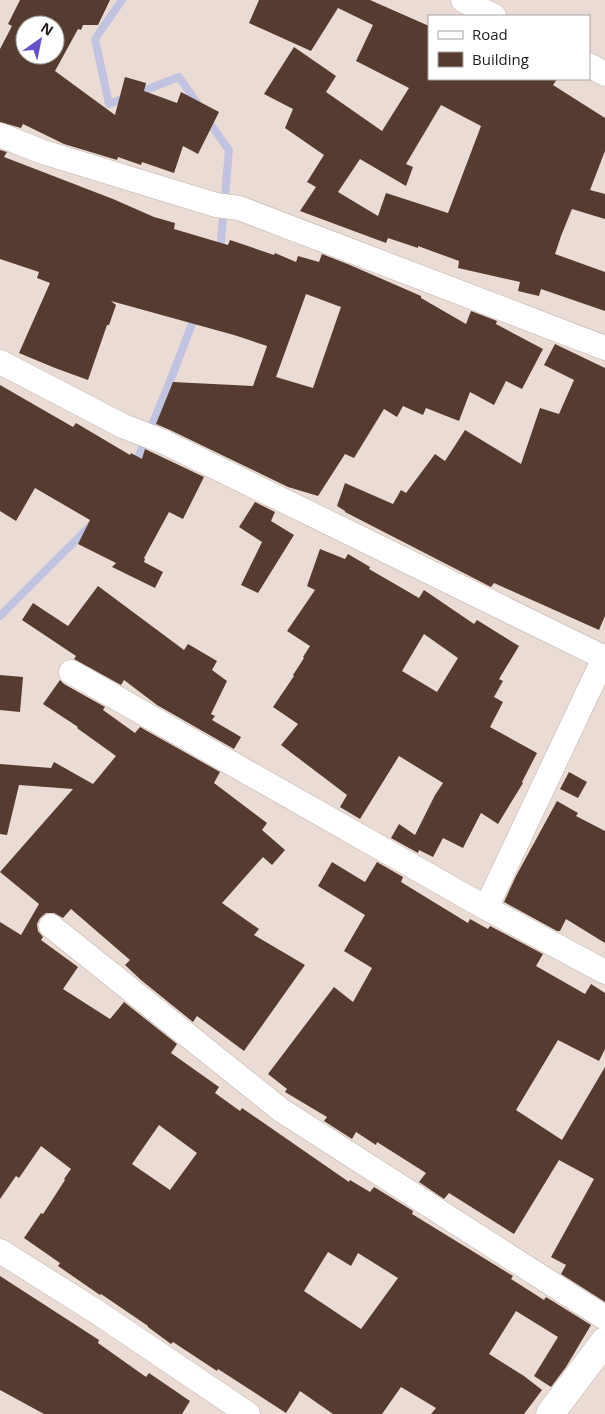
<svg xmlns="http://www.w3.org/2000/svg" width="605" height="1414" font-family="'Open Sans',sans-serif">
<style>
.lines{fill:none;stroke-linecap:round;stroke-linejoin:round}
.stream{stroke:#c2c3e1;stroke-width:8}
.building{fill:#563c30;fill-rule:evenodd}
.street-casing{stroke:#c1b3ac;stroke-width:25}
.secondary-casing{stroke:#c1b3ac;stroke-width:29}
.street{stroke:#fff;stroke-width:24}
.secondary{stroke:#fff;stroke-width:28}
</style>
<rect width="100%" height="100%" fill="#eadbd4"/>
<g class="lines">
<!-- stream -->
<path class="stream" d="M 122,0 L 95,39 L 109,104 L 179,77 L 199,106
M 206,118 L 229,150 L 220,252
M 135,465 L 169,384 L 195,316
M 0,616 L 90,526"/>
</g>
<!-- building -->
<path class="building" d="M 20,0 L 110,0 L 98,25 L 83,25 L 81,30 L 78,29 L 55,71 L 115,115 L 125,77 L 146,83 L 144,91 L 177,103 L 181,92 L 219,112 L 198,154 L 183,146 L 174,173 L 142,162 L 141,165 L 118,157 L 117,160 L 64,144 L 23,124 L 21,128 L 0,122 L 0,49 L 12,26 L 8,24 ZM 25,25 L 55,25 L 55,55 L 25,55 Z
M 259,0 L 370,0 L 429,26 L 429,79 L 557,79 L 553,85 L 605,118 L 605,151 L 590,190 L 605,194 L 605,219 L 572,209 L 561,236 L 555,254 L 605,272 L 605,311 L 541,289 L 539,296 L 518,291 L 520,282 L 458,268 L 459,261 L 418,246 L 418,248 L 388,238 L 386,243 L 300,211 L 316,187 L 307,182 L 324,155 L 285,128 L 293,109 L 264,94 L 294,47 L 336,76 L 326,92 L 382,131 L 409,88 L 356,61 L 373,25 L 338,8 L 311,51 L 249,23 ZM 441,105 L 481,126 L 448,213 L 386,193 L 378,216 L 338,192 L 360,159 L 406,186 L 413,167 L 406,164 Z
M 0,150 L 7,152 L 4,157 L 113,199 L 154,217 L 175,223 L 174,229 L 228,245 L 230,240 L 274,255 L 275,253 L 296,262 L 298,256 L 319,262 L 322,254 L 350,265 L 421,296 L 421,298 L 466,324 L 471,311 L 497,321 L 496,324 L 543,349 L 522,389 L 506,381 L 494,405 L 470,392 L 459,421 L 426,408 L 423,415 L 403,406 L 397,417 L 384,409 L 354,458 L 345,454 L 318,496 L 288,487 L 170,430 L 156,424 L 173,382 L 253,386 L 267,346 L 234,335 L 111,301 L 116,305 L 109,325 L 107,325 L 88,380 L 55,368 L 19,353 L 50,283 L 37,278 L 39,272 L 0,259 ZM 306,294 L 341,307 L 313,388 L 276,377 Z
M 555,344 L 605,368 L 605,616 L 599,630 L 494,583 L 491,587 L 345,512 L 345,511 L 337,506 L 345,483 L 393,504 L 401,490 L 406,493 L 435,454 L 445,461 L 465,430 L 521,464 L 540,408 L 559,414 L 574,380 L 544,365 Z
M 0,385 L 73,427 L 76,423 L 130,455 L 131,453 L 142,459 L 145,449 L 204,477 L 183,519 L 169,512 L 144,558 L 145,559 L 144,562 L 163,572 L 155,588 L 112,567 L 116,563 L 78,544 L 90,520 L 35,488 L 16,521 L 0,511 Z
M 255,502 L 275,512 L 271,521 L 294,535 L 258,593 L 241,585 L 262,542 L 239,527 Z
M 320,549 L 345,559 L 348,554 L 370,567 L 369,569 L 419,598 L 424,590 L 474,624 L 477,620 L 519,646 L 499,679 L 503,681 L 494,697 L 503,702 L 490,727 L 537,753 L 522,782 L 523,783 L 498,824 L 481,813 L 463,848 L 443,838 L 433,857 L 419,850 L 418,853 L 391,838 L 399,824 L 415,835 L 435,795 L 443,783 L 399,756 L 360,819 L 340,807 L 347,795 L 281,745 L 298,724 L 273,707 L 294,676 L 293,675 L 304,658 L 303,657 L 310,646 L 287,631 L 315,590 L 307,586 ZM 424,634 L 458,658 L 437,692 L 402,671 Z
M 98,586 L 184,650 L 188,644 L 217,661 L 212,670 L 227,681 L 211,714 L 215,716 L 212,720 L 241,737 L 234,749 L 157,705 L 124,680 L 121,685 L 74,659 L 76,656 L 22,620 L 33,603 L 68,626 Z
M 0,675 L 23,677 L 20,712 L 0,710 Z
M 60,680 L 64,684 L 105,707 L 103,710 L 135,733 L 140,727 L 220,772 L 214,783 L 267,823 L 262,830 L 285,850 L 272,865 L 263,857 L 222,903 L 259,929 L 254,935 L 305,965 L 244,1051 L 197,1016 L 193,1022 L 141,980 L 125,965 L 130,960 L 71,909 L 63,918 L 54,913 L 46,913 L 40,918 L 37,924 L 38,931 L 43,937 L 41,940 L 78,967 L 63,989 L 110,1019 L 124,1002 L 177,1044 L 171,1053 L 219,1087 L 215,1093 L 240,1111 L 242,1108 L 349,1182 L 350,1180 L 370,1192 L 374,1187 L 392,1198 L 413,1211 L 412,1214 L 513,1276 L 511,1279 L 544,1300 L 546,1297 L 591,1325 L 566,1367 L 551,1387 L 534,1376 L 558,1337 L 516,1311 L 489,1354 L 524,1376 L 542,1390 L 524,1414 L 431,1414 L 436,1408 L 401,1387 L 382,1414 L 333,1414 L 300,1391 L 286,1413 L 218,1369 L 217,1371 L 173,1342 L 171,1344 L 148,1327 L 148,1326 L 101,1294 L 100,1295 L 58,1266 L 60,1263 L 24,1238 L 41,1213 L 43,1214 L 65,1180 L 64,1179 L 71,1169 L 41,1146 L 19,1178 L 16,1176 L 0,1199 L 0,922 L 21,935 L 39,904 L 0,872 L 73,789 L 19,785 L 7,835 L 0,834 L 0,764 L 51,768 L 54,762 L 93,784 L 116,756 L 77,728 L 78,727 L 43,704 ZM 159,1125 L 197,1153 L 170,1190 L 132,1164 ZM 328,1252 L 351,1266 L 358,1253 L 398,1278 L 361,1329 L 304,1291 Z
M 569,772 L 587,782 L 578,798 L 560,789 Z
M 557,801 L 578,813 L 576,816 L 605,831 L 605,943 L 566,919 L 560,931 L 557,931 L 504,902 L 516,876 Z
M 332,862 L 365,882 L 377,862 L 403,877 L 401,882 L 468,923 L 470,919 L 488,929 L 490,926 L 543,954 L 536,966 L 585,994 L 591,984 L 605,993 L 605,1049 L 599,1061 L 558,1040 L 516,1110 L 562,1140 L 605,1067 L 605,1302 L 561,1274 L 566,1265 L 551,1257 L 594,1179 L 559,1160 L 514,1234 L 449,1193 L 444,1199 L 419,1182 L 426,1173 L 377,1142 L 376,1145 L 356,1132 L 352,1139 L 324,1121 L 327,1117 L 285,1092 L 287,1089 L 268,1074 L 334,987 L 353,1002 L 372,968 L 344,951 L 365,915 L 318,886 Z
M 0,1276 L 99,1340 L 98,1343 L 146,1377 L 149,1373 L 190,1401 L 182,1414 L 44,1414 L 0,1390 Z"/>
<g class="lines">
<defs>
<path id="street" d="M 463,0 L 494,16
M 589,65 L 605,74
M 0,135 L 43,152 L 216,205 L 239,208 L 605,348
M 0,362 L 123,426 L 164,442 L 605,658
M 71,672 L 486,908 L 605,972
M 486,908 L 605,656
M 51,926 L 281,1110 L 605,1318
M 0,1251 L 97,1312 L 248,1414"/>
<path id="secondary" d="M 550,1414 L 605,1341"/>
</defs>
<!-- street casing -->
<use href="#street" class="street-casing"/>
<!-- secondary casing -->
<use href="#secondary" class="secondary-casing"/>
<!-- street -->
<use href="#street" class="street"/>
<!-- secondary -->
<use href="#secondary" class="secondary"/>
</g>
<!-- legend -->
<rect x="428" y="15" width="162" height="65" fill="#ffffff" stroke="#a6a4a3"/>
<rect x="438" y="31" width="25" height="8" fill="#ffffff" stroke="#a6a4a3"/>
<text x="472" y="40" font-size="15" fill="#211c19">Road</text>
<rect x="438" y="52" width="25" height="15" fill="#563c30" stroke="#a6a4a3"/>
<text x="472" y="65" font-size="15" fill="#211c19">Building</text>
<!-- north arrow -->
<g transform="translate(40 40) rotate(33)"><circle r="24" fill="#ffffff" stroke="#a6a4a3"/>
<path d="M0-4L9 19L0 12L-9 19Z" fill="#6453cc"/>
<text y="-8" font-size="14" font-weight="bold" text-anchor="middle" fill="#211c19">N</text>
</g>
</svg>
